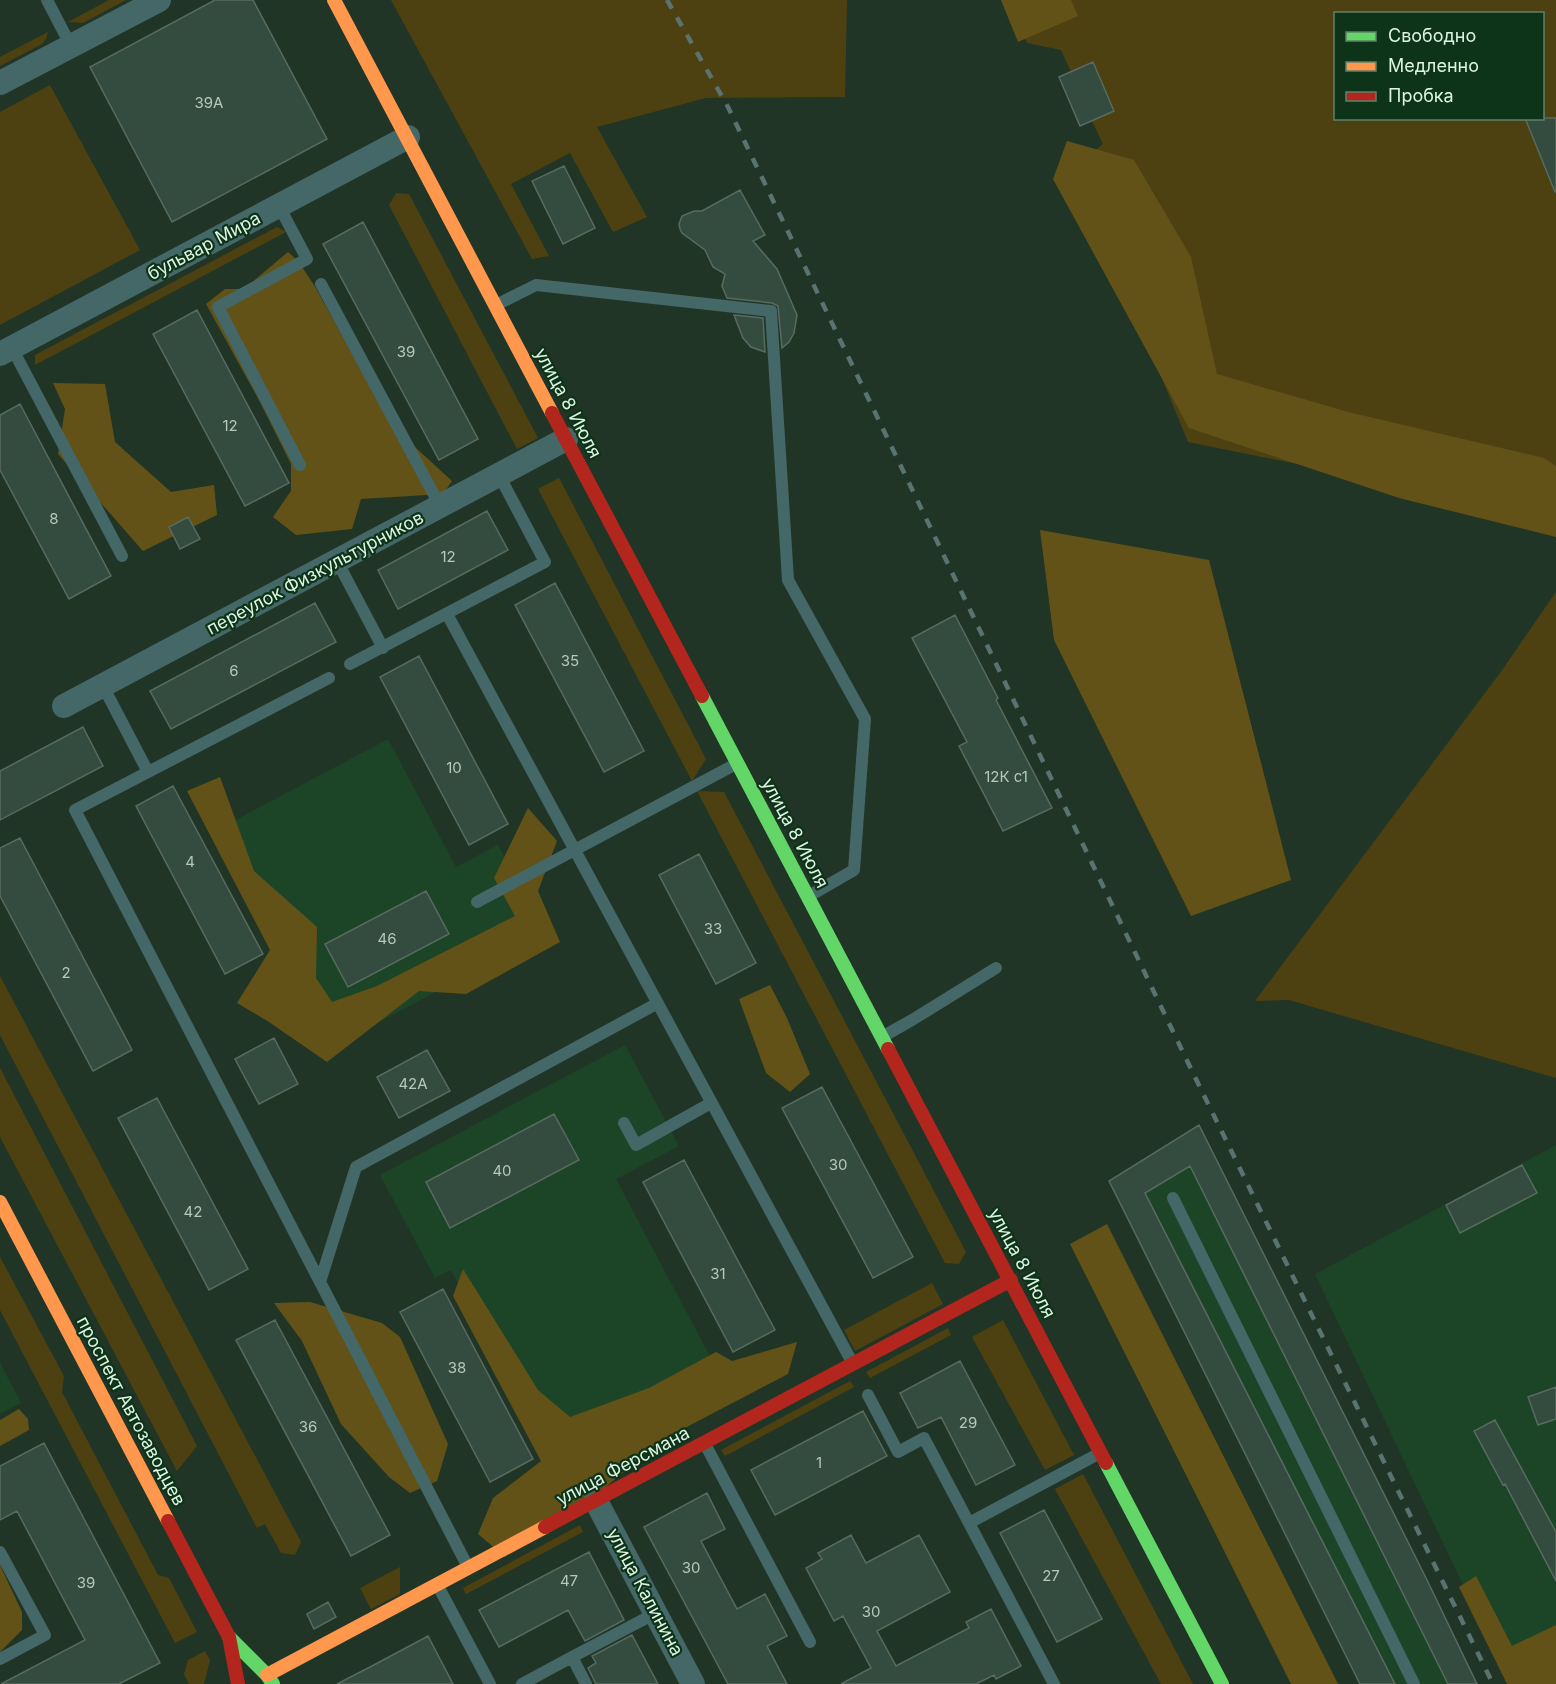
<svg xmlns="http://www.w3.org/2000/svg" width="1556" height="1684" font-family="Inter,sans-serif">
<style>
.built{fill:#1c4527}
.green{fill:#4e4111;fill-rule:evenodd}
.forest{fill:#635217}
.building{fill:#344c40;stroke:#586b60;stroke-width:1.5}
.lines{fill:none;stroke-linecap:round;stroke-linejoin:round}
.lane{stroke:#446767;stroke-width:12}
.street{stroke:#446767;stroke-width:24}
.fast{stroke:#63d668;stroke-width:14}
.slow{stroke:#ff974d;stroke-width:14}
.jam{stroke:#b3261e;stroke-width:14}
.rail{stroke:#597371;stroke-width:4.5;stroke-dasharray:10 10;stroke-linecap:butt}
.labels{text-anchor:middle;stroke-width:4.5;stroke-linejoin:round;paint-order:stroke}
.number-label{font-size:15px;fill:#b4c9ba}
.street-label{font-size:18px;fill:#def3e2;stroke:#0d3318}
</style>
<rect width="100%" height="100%" fill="#213526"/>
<!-- built -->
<path class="built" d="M 388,739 L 456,867 L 498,845 L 545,934 L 334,1046 L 219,829 Z
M 625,1045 L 679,1146 L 616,1179 L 714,1364 L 548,1452 L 451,1270 L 435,1278 L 380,1175 Z
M 1199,1125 L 1427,1580 L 1477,1684 L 1360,1684 L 1109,1181 Z
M 1556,1145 L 1556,1684 L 1514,1684 L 1463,1585 L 1315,1274 Z
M 0,1363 L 21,1403 L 0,1414 Z"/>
<!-- green -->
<path class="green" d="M 109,0 L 126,0 L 83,23 L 68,22 Z
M 391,0 L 847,0 L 845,97 L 706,98 L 597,127 L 647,217 L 613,232 L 570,153 L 511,184 L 549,256 L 532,259 Z
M 1010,0 L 1556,0 L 1556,516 L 1188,442 L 1075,167 L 1103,144 L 1092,121 L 1080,126 L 1059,77 L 1071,72 L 1061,50 L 1027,43 ZM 1336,14 L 1542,14 L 1542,118 L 1336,118 Z
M 48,32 L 46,39 L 42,44 L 0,66 L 0,57 Z
M 50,85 L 140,250 L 0,325 L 0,112 Z
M 396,193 L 409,194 L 538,438 L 517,449 L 389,205 Z
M 277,227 L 286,232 L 35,365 L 35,355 Z
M 559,478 L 706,759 L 692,781 L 538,489 Z
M 1556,592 L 1556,1078 L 1289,1000 L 1255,1001 L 1500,673 Z
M 697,791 L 724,792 L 966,1252 L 959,1264 L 945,1263 Z
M 0,976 L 301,1542 L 295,1555 L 281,1553 L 265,1524 L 257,1528 L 0,1035 Z
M 0,1068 L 197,1446 L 177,1471 L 0,1137 Z
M 0,1257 L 64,1376 L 62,1392 L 158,1575 L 169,1578 L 197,1632 L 175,1643 L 0,1310 Z
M 932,1283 L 943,1304 L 855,1351 L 844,1330 Z
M 1003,1320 L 1074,1455 L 1045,1470 L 972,1337 Z
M 948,1328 L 951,1335 L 870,1378 L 866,1372 Z
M 850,1381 L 854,1387 L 725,1456 L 721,1450 Z
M 1083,1474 L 1193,1684 L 1161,1684 L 1055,1489 Z
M 580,1525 L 583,1532 L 466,1594 L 463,1588 Z
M 400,1567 L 400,1594 L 371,1609 L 360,1588 Z
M 205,1651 L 210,1660 L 204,1684 L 189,1684 L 184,1674 L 188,1660 Z"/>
<!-- forest -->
<path class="forest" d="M 1001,0 L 1071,0 L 1078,16 L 1018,42 Z
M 1067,141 L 1134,160 L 1191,257 L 1217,374 L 1348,412 L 1544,458 L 1556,466 L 1556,537 L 1399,498 L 1189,428 L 1053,179 Z
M 288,252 L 298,261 L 314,285 L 393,427 L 452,481 L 443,494 L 361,499 L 352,529 L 296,535 L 273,517 L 291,491 L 291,464 L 260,402 L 206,304 L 225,289 L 244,289 Z
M 53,383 L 105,384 L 115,442 L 171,492 L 214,485 L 217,515 L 143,551 L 58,454 L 65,409 Z
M 1040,530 L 1209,560 L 1291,880 L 1191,916 L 1054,640 Z
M 220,777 L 254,871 L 317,927 L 316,978 L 332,1002 L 377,986 L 515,916 L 494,878 L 528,808 L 557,841 L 538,891 L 560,942 L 466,994 L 419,991 L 327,1062 L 269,1022 L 237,1003 L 270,950 L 187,791 Z
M 770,985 L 787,1018 L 810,1074 L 790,1092 L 766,1073 L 739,999 Z
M 1107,1224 L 1338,1684 L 1291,1684 L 1070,1244 Z
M 463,1269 L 538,1390 L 570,1417 L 649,1388 L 716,1352 L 732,1361 L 797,1342 L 788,1374 L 660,1441 L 607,1486 L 505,1557 L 478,1534 L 493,1498 L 541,1461 L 453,1296 Z
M 310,1302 L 382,1323 L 400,1337 L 448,1444 L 437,1481 L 410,1493 L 389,1477 L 341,1424 L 302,1341 L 274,1303 Z
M 19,1409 L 28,1419 L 29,1430 L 0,1446 L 0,1420 Z
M 0,1565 L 22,1612 L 22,1630 L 0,1652 Z
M 1476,1576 L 1512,1646 L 1556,1625 L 1556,1684 L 1507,1684 L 1459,1587 Z"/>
<!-- building -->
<path class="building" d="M 215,0 L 253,0 L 327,139 L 172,222 L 90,67 Z
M 1093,62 L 1114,111 L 1080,126 L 1059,77 Z
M 1525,118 L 1556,118 L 1556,192 L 1555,192 Z
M 564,166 L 595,228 L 563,244 L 532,181 Z
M 740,190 L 765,235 L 753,241 L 777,269 L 797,315 L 794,333 L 789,342 L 782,348 L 778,306 L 772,303 L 727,298 L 722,286 L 725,274 L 713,267 L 705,250 L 682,233 L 680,229 L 679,224 L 682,216 L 694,211 L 702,211 Z
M 363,222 L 478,439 L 439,460 L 323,244 Z
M 197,310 L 289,483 L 245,506 L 153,334 Z
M 734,315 L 763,318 L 765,352 L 751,347 L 743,338 Z
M 20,404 L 111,576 L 69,599 L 0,470 L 0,415 Z
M 487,511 L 508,550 L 398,609 L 378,570 Z
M 188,517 L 200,539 L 180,549 L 169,527 Z
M 555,583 L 644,751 L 604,772 L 515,605 Z
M 315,603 L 336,642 L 171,729 L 150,691 Z
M 955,615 L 998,698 L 996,700 L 1052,808 L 1003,831 L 959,746 L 967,742 L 912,638 Z
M 419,656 L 508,824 L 469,845 L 380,677 Z
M 83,727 L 103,766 L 0,820 L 0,771 Z
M 173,786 L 263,954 L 225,974 L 136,806 Z
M 20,838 L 132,1050 L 93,1071 L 0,896 L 0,848 Z
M 699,854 L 756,963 L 716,984 L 659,875 Z
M 426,891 L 449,934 L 348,987 L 325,944 Z
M 274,1038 L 298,1084 L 259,1104 L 235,1059 Z
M 427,1050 L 450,1091 L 399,1118 L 377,1077 Z
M 822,1087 L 913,1257 L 873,1278 L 782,1108 Z
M 157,1098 L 248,1269 L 209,1290 L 118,1118 Z
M 554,1114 L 579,1160 L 450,1228 L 426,1182 Z
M 1199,1125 L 1427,1580 L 1477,1684 L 1448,1684 L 1190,1166 L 1145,1193 L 1395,1684 L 1360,1684 L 1109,1181 Z
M 684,1160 L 775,1330 L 733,1352 L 643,1182 Z
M 1522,1165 L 1537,1193 L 1460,1233 L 1446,1205 Z
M 443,1289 L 533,1459 L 490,1482 L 400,1312 Z
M 275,1320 L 390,1535 L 351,1556 L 236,1340 Z
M 960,1361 L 1015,1465 L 976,1485 L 941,1417 L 918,1428 L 900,1393 Z
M 1556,1387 L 1556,1419 L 1538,1425 L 1528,1397 Z
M 863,1411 L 887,1456 L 775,1515 L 751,1470 Z
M 1495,1420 L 1556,1532 L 1556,1581 L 1505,1484 L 1503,1485 L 1474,1431 Z
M 44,1443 L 160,1663 L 119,1684 L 1,1684 L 85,1640 L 17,1511 L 0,1520 L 0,1466 Z
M 707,1493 L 725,1529 L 701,1541 L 737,1609 L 765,1594 L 787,1636 L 767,1646 L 787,1684 L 728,1684 L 644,1527 Z
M 1044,1510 L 1102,1619 L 1057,1642 L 1000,1533 Z
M 851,1535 L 866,1563 L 919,1535 L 950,1592 L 877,1631 L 896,1666 L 969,1628 L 966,1622 L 991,1609 L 1021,1666 L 996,1679 L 994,1675 L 976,1684 L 841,1684 L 871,1668 L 843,1616 L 834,1621 L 806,1568 L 822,1559 L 818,1553 Z
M 589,1552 L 624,1620 L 585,1641 L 568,1610 L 499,1647 L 479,1610 Z
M 328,1602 L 336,1617 L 314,1629 L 307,1614 Z
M 632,1635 L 658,1684 L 596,1684 L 588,1668 L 596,1663 L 592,1656 Z
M 428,1636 L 453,1684 L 337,1684 L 372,1666 Z"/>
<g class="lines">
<!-- lane -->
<path class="lane" d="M 47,0 L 71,46
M 279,206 L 307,259 L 218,307 L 300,465
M 321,284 L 440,506
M 496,305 L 536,285 L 771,311 L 788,580 L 865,719 L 854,870 L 809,896
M 12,348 L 122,556
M 337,561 L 383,648
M 447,614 L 852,1362
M 350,664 L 545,562 L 499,475
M 329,678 L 75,810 L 468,1567
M 103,686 L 148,772
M 477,902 L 736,764
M 882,1037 L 912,1020 L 996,968
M 624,1123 L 636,1145 L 711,1103
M 1173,1198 L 1414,1684
M 320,1282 L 356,1167 L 658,1003
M 868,1395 L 898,1452 L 924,1438 L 969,1523 L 1100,1453
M 705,1444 L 810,1642
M 969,1523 L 1054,1684
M 0,1552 L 45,1635 L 0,1659
M 438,1586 L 490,1684
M 572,1657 L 656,1613
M 522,1684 L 572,1657 L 586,1684"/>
<!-- street -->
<path class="street" d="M 0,83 L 159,0
M 0,354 L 408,137
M 64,706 L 566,439
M 596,1501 L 693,1684"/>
<!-- fast -->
<path class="fast" d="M 702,696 L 888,1049
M 1106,1463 L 1222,1684
M 229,1637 L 267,1675 L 273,1684"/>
<!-- slow -->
<path class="slow" d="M 334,0 L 552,413
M 0,1202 L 168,1521
M 267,1675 L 545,1527"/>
<!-- jam -->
<path class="jam" d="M 552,413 L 702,696
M 888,1049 L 1106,1463
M 168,1521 L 229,1637 L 238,1684
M 545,1527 L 1011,1280"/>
<!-- rail -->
<path class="rail" d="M 667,0 L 728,107 L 1193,1073 L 1493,1684"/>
</g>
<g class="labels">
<!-- number labels -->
<g class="number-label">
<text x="209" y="108">39А</text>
<text x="406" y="357">39</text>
<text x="230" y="431">12</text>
<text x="54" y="524">8</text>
<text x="448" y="562">12</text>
<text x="570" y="666">35</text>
<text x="234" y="676">6</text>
<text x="454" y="773">10</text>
<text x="1006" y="782">12К с1</text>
<text x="190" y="867">4</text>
<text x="713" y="934">33</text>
<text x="387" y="944">46</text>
<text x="66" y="978">2</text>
<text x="413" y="1089">42А</text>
<text x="838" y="1170">30</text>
<text x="502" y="1176">40</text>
<text x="193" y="1217">42</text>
<text x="718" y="1279">31</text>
<text x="457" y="1373">38</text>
<text x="968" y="1428">29</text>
<text x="308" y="1432">36</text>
<text x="819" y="1468">1</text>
<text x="691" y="1573">30</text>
<text x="1051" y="1581">27</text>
<text x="569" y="1586">47</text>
<text x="86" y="1588">39</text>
<text x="871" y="1617">30</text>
</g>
<!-- street labels -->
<g class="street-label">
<text transform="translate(204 246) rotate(-28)" y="6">бульвар Мира</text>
<text transform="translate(568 403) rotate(62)" y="6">улица 8 Июля</text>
<text transform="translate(315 573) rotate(-28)" y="6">переулок Физкультурников</text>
<text transform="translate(795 833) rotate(62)" y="6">улица 8 Июля</text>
<text transform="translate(1022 1263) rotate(62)" y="6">улица 8 Июля</text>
<text transform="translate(131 1411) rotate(62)" y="6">проспект Автозаводцев</text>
<text transform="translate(623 1466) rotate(-28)" y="6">улица Ферсмана</text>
<text transform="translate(645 1592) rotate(62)" y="6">улица Калинина</text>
</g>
</g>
<!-- legend -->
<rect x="1334" y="12" width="210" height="108" fill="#0d3318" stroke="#618069" stroke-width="1.5"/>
<rect x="1346" y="32" width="30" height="9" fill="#63d668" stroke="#618069" stroke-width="1.5"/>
<text x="1388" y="42" font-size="18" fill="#def3e2">Свободно</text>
<rect x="1346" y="62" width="30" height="9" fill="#ff974d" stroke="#618069" stroke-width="1.5"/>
<text x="1388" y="72" font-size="18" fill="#def3e2">Медленно</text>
<rect x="1346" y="92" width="30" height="9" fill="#b3261e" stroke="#618069" stroke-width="1.5"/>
<text x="1388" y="102" font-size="18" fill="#def3e2">Пробка</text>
</svg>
